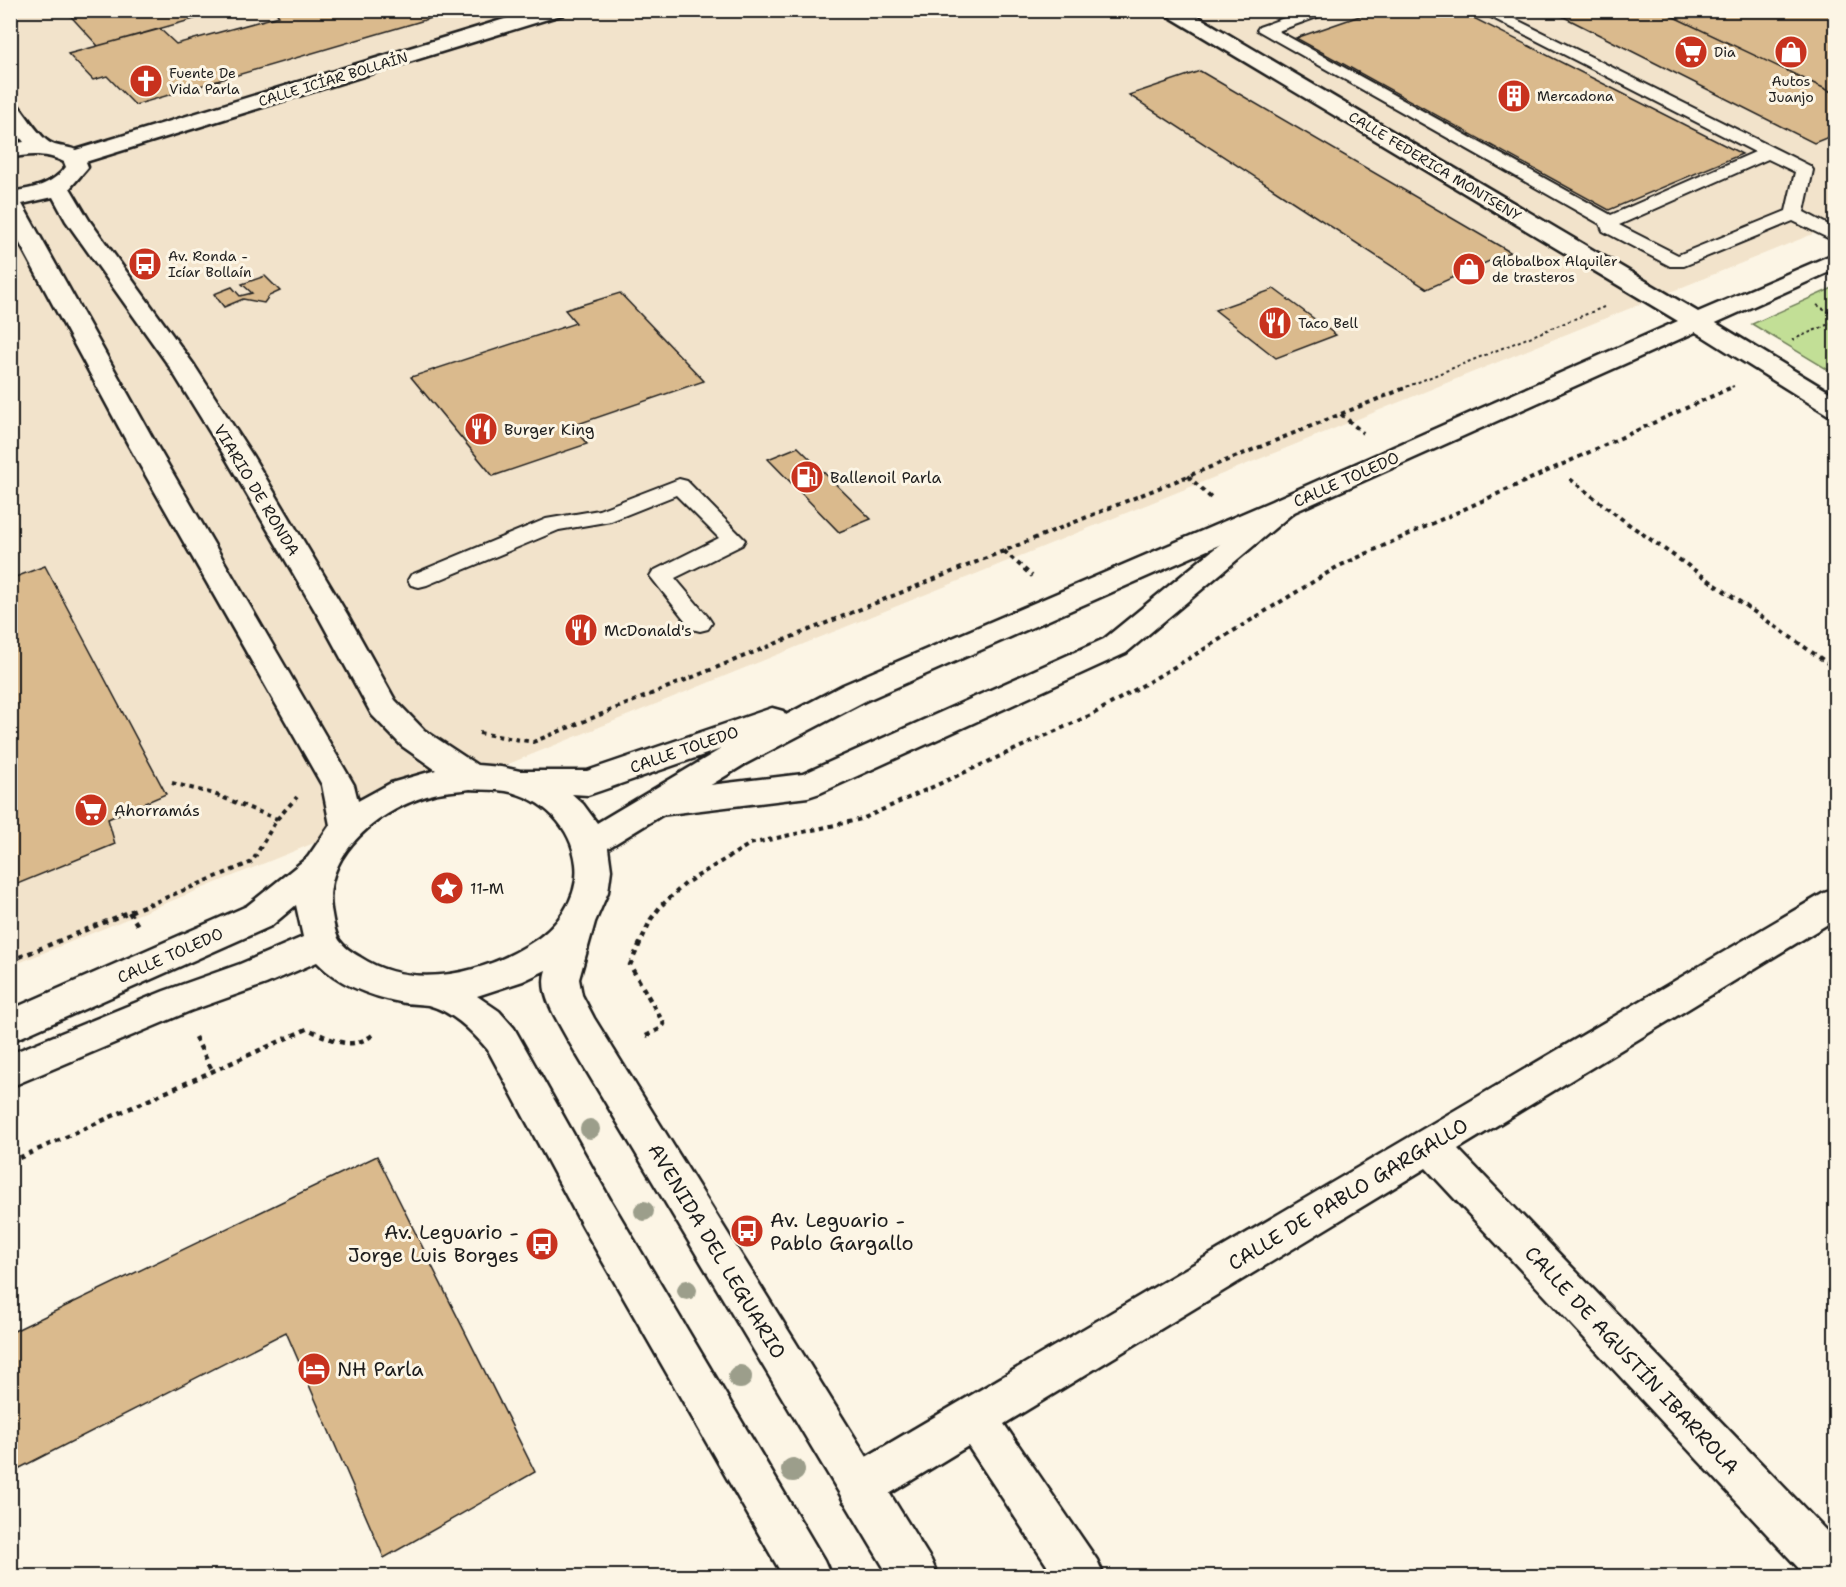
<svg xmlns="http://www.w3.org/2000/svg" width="1846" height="1587" font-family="'Shantell Sans',sans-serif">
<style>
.built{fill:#f2e3cb}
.green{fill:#c2df96;stroke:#6f7e59;stroke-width:1.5}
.building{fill:#daba8d;stroke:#1c1c1c;stroke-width:1.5}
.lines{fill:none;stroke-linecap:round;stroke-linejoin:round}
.lane-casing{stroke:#1c1c1c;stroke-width:4}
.street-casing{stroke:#1c1c1c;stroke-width:5}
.secondary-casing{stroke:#1c1c1c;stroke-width:5}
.path-far2{stroke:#1c1c1c;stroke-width:2;stroke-dasharray:3 3;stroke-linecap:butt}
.path-far1{stroke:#1c1c1c;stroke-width:4;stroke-dasharray:4.5 4.5;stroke-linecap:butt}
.path{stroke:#1c1c1c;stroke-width:4.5;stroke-dasharray:5 5;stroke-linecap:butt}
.lane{fill:#fcf5e5;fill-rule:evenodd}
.street{fill:#fcf5e5;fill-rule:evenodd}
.secondary{fill:#fcf5e5;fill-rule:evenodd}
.tree{fill:#9c9e8b}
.labels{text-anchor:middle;stroke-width:6;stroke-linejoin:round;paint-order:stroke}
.far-poi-label{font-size:14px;fill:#1c1c1c;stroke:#fcf5e5;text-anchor:start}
.far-street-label{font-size:14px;fill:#1c1c1c;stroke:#fcf5e5}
.poi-label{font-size:16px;fill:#1c1c1c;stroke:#fcf5e5;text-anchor:start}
.street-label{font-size:16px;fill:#1c1c1c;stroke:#fcf5e5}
.near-street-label{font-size:20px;fill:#1c1c1c;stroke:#fcf5e5}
.near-poi-label{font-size:20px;fill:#1c1c1c;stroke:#fcf5e5;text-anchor:start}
</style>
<rect width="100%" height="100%" fill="#fcf5e5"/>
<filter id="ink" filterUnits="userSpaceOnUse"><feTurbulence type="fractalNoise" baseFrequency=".0167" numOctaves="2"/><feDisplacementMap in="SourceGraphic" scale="12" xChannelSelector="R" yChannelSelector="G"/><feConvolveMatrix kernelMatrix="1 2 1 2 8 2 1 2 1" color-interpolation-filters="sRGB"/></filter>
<g filter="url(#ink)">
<!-- built -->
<path class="built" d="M 11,11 L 1835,11 L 1835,225 L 11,966 Z"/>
<!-- green -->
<path class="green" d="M 1835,287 L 1835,374 L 1752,324 Z"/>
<!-- building -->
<path class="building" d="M 65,10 L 226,10 L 98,46 Z
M 274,10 L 459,10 L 135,105 L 107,76 L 93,80 L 68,54 L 160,29 L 176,44 L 279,16 Z
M 1377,10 L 1458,10 L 1742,154 L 1609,210 L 1296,38 Z
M 1550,10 L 1659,10 L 1836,94 L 1836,134 L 1814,143 Z
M 1659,10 L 1836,10 L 1836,94 Z
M 1200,71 L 1510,252 L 1427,289 L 1129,95 Z
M 265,276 L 280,291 L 269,296 L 264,303 L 243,299 L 224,307 L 214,294 L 232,287 L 240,296 L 252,293 L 242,284 Z
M 1274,289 L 1336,335 L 1276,358 L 1215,310 Z
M 620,293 L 704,381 L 572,426 L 587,444 L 493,476 L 411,377 L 576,323 L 565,310 Z
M 798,447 L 871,519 L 839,532 L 768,459 Z
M 45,566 L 166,794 L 108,819 L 115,844 L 10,887 L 10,579 Z
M 377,1156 L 535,1472 L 384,1558 L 286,1332 L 10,1473 L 10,1333 Z"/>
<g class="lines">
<defs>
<path id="lane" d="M 1307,10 L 1330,10 L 1328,13 L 1278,31 L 1611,215 L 1755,152 L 1477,10 L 1497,10 L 1810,166 L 1813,170 L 1804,212 L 1836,229 L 1836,242 L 1793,221 L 1684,266 L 1670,266 L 1603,231 L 1600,224 L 1257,30 L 1259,27 ZM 1768,159 L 1795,172 L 1786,211 L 1678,255 L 1619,225 Z
M 679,479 L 687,481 L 745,540 L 742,545 L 675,578 L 708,617 L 712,623 L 708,629 L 700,631 L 692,629 L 650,576 L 653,571 L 719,538 L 676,495 L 611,521 L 559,530 L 427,585 L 419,587 L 411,585 L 408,580 L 411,575 L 546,519 L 599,510 Z"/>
<path id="street" d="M 534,10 L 567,10 L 564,14 L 82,163 L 74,165 L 66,163 L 63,158 L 66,153 Z
M 1697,314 L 1706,317 L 1836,396 L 1836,416 L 1827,414 L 1688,327 L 1684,322 L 1688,317 Z
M 1284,497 L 1294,500 L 1298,506 L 1294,512 L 1126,653 L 820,793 L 808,797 L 660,815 L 648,812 L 643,803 L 648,794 L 660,791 L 803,774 L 1104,639 L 1274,500 Z
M 1836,889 L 1836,919 L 1458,1149 L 1836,1541 L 1836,1576 L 1806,1576 L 1426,1168 L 1004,1424 L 1097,1560 L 1104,1576 L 1054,1576 L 968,1446 L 876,1502 L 860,1508 L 844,1502 L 838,1486 L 844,1470 L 1824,893 Z"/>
<path id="secondary" d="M 1162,10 L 1187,10 L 1698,312 L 1836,253 L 1836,269 L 1294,512 L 865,701 L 745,764 L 608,848 L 611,870 L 608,892 L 595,922 L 579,979 L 582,995 L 594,1018 L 931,1560 L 938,1576 L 889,1576 L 568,1040 C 557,1019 538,993 546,970 L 523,981 L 477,996 L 499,1011 L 514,1028 L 611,1201 L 824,1560 L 831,1576 L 783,1576 L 583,1227 L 488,1050 C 473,1032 452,1011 428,1005 C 421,1004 413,1004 405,1003 C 373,997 340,986 317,962 L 266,984 L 190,1011 L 10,1087 L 10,1054 L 164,991 L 240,964 L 303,937 L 296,905 L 271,926 L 10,1042 L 10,1010 L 247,906 L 308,857 L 330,825 L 322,785 L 129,446 L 10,225 L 10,192 C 32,189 52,185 66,167 L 64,162 C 47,153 29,154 10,158 L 10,144 L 24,142 L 10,125 L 10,104 L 18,105 C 27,116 35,130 46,140 C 61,153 79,139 88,167 L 70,188 L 89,220 L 194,365 L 252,455 L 347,614 L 395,700 L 424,730 L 477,765 L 501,767 L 520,771 L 587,771 L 772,708 L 783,711 L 786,715 L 843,685 L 1274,500 L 1678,321 L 1165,14 ZM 53,197 L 66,221 L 169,366 L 224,455 L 317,614 L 372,715 L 402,746 L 436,770 L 391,783 L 358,801 L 354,785 L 157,446 L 22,204 ZM 721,749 L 597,823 L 583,804 L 572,794 L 588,795 L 600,791 ZM 470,789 C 482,790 494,789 506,791 C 543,798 572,827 576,864 C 580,898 556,929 528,945 C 480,975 410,990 360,957 C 353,953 344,947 339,940 C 334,931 333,919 331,909 C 323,853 381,809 430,795 C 443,791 457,791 470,789 Z"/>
</defs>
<!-- lane casing -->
<use href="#lane" class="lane-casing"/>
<!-- street casing -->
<use href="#street" class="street-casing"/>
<!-- secondary casing -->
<use href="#secondary" class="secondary-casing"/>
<!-- path-far2 -->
<path class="path-far2" d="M 1817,305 L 1836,316
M 1792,340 L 1836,321
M 1401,389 L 1604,307
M 1726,389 L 1734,386"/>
<!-- path-far1 -->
<path class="path-far1" d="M 1341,414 L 1363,433
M 1188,476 L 1211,498
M 1570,479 L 1627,523 L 1836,669
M 1004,551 L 1032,576
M 479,733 L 533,742 L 1405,388
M 172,783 L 214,794 L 277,819
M 148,905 L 252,862 L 277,819 L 297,797
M 662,905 L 686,883 L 750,844 L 862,819 L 1093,714 L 1188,659 L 1337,567 L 1730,388"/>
<!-- path -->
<path class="path" d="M 129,912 L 139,927
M 10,961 L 151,903
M 646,1036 L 662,1028 L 664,1024 L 630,965 L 651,919 L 663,903
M 195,1037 L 212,1070
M 10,1162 L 307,1029 C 332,1039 351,1053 375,1033"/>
<!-- lane -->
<use href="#lane" class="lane"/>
<!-- street -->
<use href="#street" class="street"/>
<!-- secondary -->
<use href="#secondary" class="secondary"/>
</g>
<!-- trees -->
<g class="tree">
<circle cx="590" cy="1129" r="10"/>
<circle cx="644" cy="1211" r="10"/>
<circle cx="687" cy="1290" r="10"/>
<circle cx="740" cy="1377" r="12"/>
<circle cx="793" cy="1470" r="12"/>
</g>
</g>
<!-- icons -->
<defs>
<symbol id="supermarket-disc" viewBox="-11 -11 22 22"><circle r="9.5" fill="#c8321e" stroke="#fcf5e5"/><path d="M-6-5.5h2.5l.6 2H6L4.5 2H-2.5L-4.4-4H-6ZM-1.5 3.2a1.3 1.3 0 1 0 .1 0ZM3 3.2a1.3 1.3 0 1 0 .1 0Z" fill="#fff"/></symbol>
<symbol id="shop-disc" viewBox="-11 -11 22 22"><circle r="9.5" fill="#c8321e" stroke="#fcf5e5"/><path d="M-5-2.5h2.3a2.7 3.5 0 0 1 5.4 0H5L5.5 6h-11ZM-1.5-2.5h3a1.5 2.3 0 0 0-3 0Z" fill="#fff"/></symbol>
<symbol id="church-disc" viewBox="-11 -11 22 22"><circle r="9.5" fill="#c8321e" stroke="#fcf5e5"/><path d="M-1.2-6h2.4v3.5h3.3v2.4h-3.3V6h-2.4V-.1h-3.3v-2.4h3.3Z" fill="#fff"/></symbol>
<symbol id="building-disc" viewBox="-11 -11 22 22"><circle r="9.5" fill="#c8321e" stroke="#fcf5e5"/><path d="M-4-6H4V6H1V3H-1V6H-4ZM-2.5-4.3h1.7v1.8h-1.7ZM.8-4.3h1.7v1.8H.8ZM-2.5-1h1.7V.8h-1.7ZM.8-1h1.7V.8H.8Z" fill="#fff"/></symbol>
<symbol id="bus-disc" viewBox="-11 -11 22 22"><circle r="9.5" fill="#c8321e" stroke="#fcf5e5"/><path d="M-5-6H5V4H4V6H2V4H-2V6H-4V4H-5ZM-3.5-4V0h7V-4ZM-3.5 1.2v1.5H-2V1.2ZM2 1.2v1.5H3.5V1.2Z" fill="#fff"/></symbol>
<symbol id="restaurant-disc" viewBox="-11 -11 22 22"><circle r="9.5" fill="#c8321e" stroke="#fcf5e5"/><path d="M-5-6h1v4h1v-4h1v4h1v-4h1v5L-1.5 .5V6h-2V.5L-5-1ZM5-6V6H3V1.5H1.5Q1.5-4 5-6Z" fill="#fff"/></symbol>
<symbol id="fuel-disc" viewBox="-11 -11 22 22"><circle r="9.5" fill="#c8321e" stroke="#fcf5e5"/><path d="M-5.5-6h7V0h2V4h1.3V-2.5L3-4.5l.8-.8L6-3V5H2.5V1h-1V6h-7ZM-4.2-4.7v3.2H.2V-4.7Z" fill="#fff"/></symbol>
<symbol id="sight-disc" viewBox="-11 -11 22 22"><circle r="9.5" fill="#c8321e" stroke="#fcf5e5"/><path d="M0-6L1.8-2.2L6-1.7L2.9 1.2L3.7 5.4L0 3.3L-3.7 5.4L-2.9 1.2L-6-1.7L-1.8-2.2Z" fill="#fff"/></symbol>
<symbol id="hotel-disc" viewBox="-11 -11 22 22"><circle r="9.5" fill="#c8321e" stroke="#fcf5e5"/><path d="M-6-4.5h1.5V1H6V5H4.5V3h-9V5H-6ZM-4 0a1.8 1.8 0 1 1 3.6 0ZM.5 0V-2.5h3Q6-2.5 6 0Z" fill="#fff"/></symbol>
</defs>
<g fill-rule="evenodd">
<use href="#supermarket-disc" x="1672" y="33" width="38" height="38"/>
<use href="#shop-disc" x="1772" y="33" width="38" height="38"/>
<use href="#church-disc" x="127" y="62" width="38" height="38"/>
<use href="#building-disc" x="1495" y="77" width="38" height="38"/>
<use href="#bus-disc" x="126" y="245" width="38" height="38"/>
<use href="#shop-disc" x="1450" y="250" width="38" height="38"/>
<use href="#restaurant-disc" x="1256" y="304" width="38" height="38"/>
<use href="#restaurant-disc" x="462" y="410" width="38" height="38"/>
<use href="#fuel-disc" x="788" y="458" width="38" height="38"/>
<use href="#restaurant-disc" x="562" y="611" width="38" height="38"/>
<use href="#supermarket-disc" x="72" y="791" width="38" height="38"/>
<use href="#sight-disc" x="428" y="869" width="38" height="38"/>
<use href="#bus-disc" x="728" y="1212" width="38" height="38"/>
<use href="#bus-disc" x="523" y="1225" width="38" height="38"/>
<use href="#hotel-disc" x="295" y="1350" width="38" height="38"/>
</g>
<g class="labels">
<!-- far-poi labels -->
<g class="far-poi-label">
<text x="1714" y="57">Dia</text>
<text x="169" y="78">Fuente De<tspan x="169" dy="16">Vida Parla</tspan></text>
<text x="1791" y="86" text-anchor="middle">Autos<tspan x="1791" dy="16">Juanjo</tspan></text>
<text x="1537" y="101">Mercadona</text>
<text x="168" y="261">Av. Ronda -<tspan x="168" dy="16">Icíar Bollaín</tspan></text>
<text x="1492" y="266">Globalbox Alquiler<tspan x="1492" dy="16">de trasteros</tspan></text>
<text x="1298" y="328">Taco Bell</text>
</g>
<!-- far-street labels -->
<g class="far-street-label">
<text transform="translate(333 79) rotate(-17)" y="5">CALLE ICÍAR BOLLAÍN</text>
<text transform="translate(1435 166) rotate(31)" y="5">CALLE FEDERICA MONTSENY</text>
</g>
<!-- poi labels -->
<g class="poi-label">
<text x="504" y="435">Burger King</text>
<text x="830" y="483">Ballenoil Parla</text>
<text x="604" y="636">McDonald's</text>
<text x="114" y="816">Ahorramás</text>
<text x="470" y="894">11-M</text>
</g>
<!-- street labels -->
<g class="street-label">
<text transform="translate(1346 479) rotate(-24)" y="6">CALLE TOLEDO</text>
<text transform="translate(257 490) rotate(59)" y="6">VIARIO DE RONDA</text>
<text transform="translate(684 749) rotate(-19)" y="6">CALLE TOLEDO</text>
<text transform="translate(170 955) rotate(-24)" y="6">CALLE TOLEDO</text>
</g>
<!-- near-street labels -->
<g class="near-street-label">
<text transform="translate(1348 1194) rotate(-31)" y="7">CALLE DE PABLO GARGALLO</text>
<text transform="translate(717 1251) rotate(59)" y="7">AVENIDA DEL LEGUARIO</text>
<text transform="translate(1632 1360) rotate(47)" y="7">CALLE DE AGUSTÍN IBARROLA</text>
</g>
<!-- near-poi labels -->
<g class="near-poi-label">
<text x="770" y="1227">Av. Leguario -<tspan x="770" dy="23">Pablo Gargallo</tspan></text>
<text x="519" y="1239" text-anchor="end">Av. Leguario -<tspan x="519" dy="23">Jorge Luis Borges</tspan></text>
<text x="337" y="1376">NH Parla</text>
</g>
</g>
<!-- margin -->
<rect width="1846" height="1587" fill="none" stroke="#fcf5e5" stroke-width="36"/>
<rect x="18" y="18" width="1810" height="1551" fill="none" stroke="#1c1c1c" stroke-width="2" filter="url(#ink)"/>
</svg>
